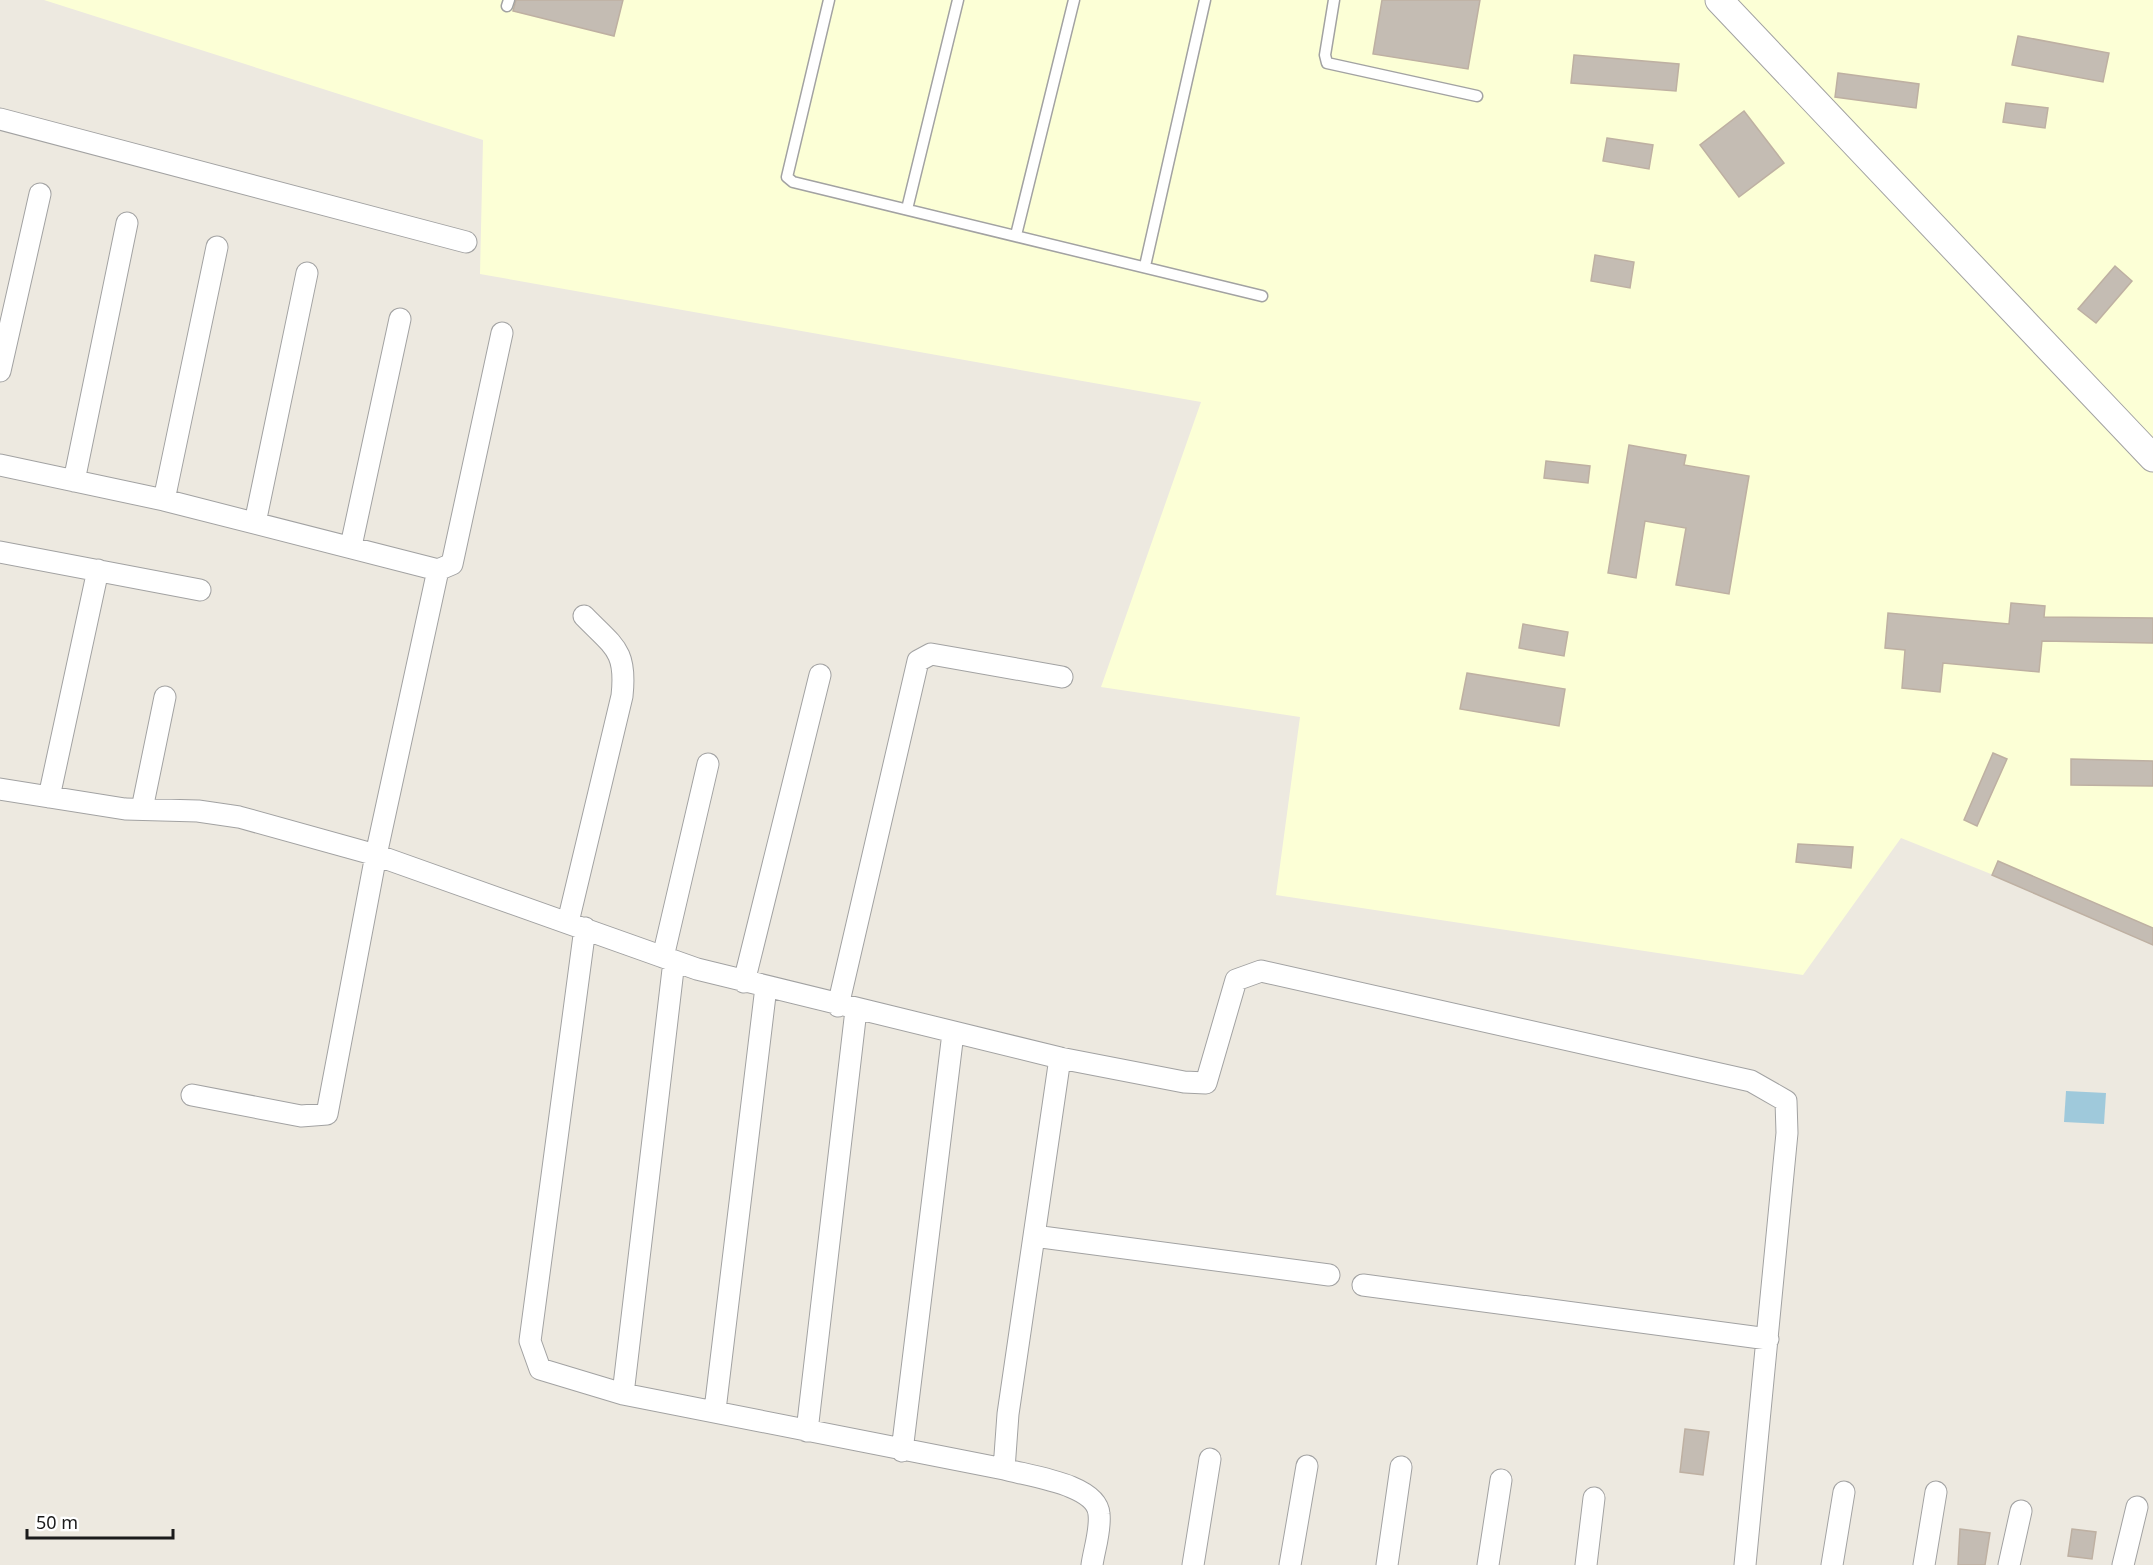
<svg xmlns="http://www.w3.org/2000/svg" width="2153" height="1565" font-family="'Noto Sans',sans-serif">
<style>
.education{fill:#fcffd6}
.water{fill:#9fc9db}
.building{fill:#c4bcb3;stroke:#beb0a2;stroke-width:1.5}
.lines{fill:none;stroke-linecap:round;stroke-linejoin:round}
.service-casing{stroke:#a2a2a2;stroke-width:13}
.minor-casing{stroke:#a2a2a2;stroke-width:23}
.tertiary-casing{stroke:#a2a2a2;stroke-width:29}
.service{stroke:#fff;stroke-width:10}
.minor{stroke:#fff;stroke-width:21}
.tertiary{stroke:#fff;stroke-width:27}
</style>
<rect width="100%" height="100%" fill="#ede9e0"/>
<!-- education -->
<path class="education" d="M 44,0 L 2153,0 L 2153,939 L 1901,838 L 1803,975 L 1276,895 L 1300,717 L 1101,687 L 1201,402 L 480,274 L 483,140 Z"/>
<!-- water -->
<path class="water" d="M 2066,1091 L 2106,1093 L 2104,1124 L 2064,1122 Z"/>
<!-- building -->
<path class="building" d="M 516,0 L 623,0 L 614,36 L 513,11 Z
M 1382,0 L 1480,0 L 1468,69 L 1373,54 Z
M 2018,36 L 2109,53 L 2103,82 L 2012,65 Z
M 1574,55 L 1679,64 L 1676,91 L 1571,83 Z
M 1838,73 L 1919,84 L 1916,108 L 1835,97 Z
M 2006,103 L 2048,108 L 2045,128 L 2003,122 Z
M 1744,111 L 1784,163 L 1739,197 L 1700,145 Z
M 1607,138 L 1653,145 L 1649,169 L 1603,161 Z
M 1595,255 L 1634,262 L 1630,288 L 1591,281 Z
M 2115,266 L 2132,281 L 2096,323 L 2078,309 Z
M 1629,445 L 1686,455 L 1684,465 L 1749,476 L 1729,594 L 1676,585 L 1686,528 L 1645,521 L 1636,578 L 1608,573 Z
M 1546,461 L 1590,466 L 1588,483 L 1544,478 Z
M 2011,603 L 2045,606 L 2044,617 L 2153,618 L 2153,643 L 2042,641 L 2039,672 L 1943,663 L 1940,692 L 1902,688 L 1905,650 L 1885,648 L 1888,613 L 2009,624 Z
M 1523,624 L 1568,632 L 1564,656 L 1519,648 Z
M 1467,673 L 1565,689 L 1559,726 L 1460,709 Z
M 1993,753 L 2007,759 L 1977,826 L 1964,820 Z
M 2071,759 L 2153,761 L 2153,786 L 2071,785 Z
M 1798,844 L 1853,847 L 1851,868 L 1796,862 Z
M 1998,861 L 2153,928 L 2153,945 L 1992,875 Z
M 1685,1429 L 1709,1432 L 1703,1475 L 1680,1472 Z
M 1960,1529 L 1990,1533 L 1985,1565 L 1958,1565 Z
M 2072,1529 L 2096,1532 L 2092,1559 L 2068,1556 Z"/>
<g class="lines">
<defs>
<path id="service" d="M 829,0 L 787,177 L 793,182 L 1262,296
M 1334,0 L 1325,55 L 1327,63 L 1477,96
M 507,6 L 509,0
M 907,209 L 958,0
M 1016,235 L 1074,0
M 1145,266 L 1205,0"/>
<path id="minor" d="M 0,119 L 466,242
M 0,371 L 40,194
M 0,465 L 164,500 L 438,570 L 376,855 L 327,1114 L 301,1116 L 192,1095
M 74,481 L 127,223
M 164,500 L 217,247
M 255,523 L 307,273
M 351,546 L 400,319
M 0,552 L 200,590
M 438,570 L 452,564 L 502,333
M 0,789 L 125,809 L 198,811 L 239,817 L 376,855 L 697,969 L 1060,1058 L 1184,1082 L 1206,1083 L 1236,980 L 1261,971 L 1751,1081 L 1786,1101 L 1787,1133 L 1745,1565
M 49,797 L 98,570
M 142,809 L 165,697
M 568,922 L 622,696 C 627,650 614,647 584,616
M 585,928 L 530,1341 L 540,1369 L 623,1394 L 1004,1469
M 663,957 L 708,764
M 744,982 L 820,675
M 838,1006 L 918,661 L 931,654 L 1062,677
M 1060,1058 L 1008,1414 L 1004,1469 C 1028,1476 1097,1484 1099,1514 C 1101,1530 1094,1550 1092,1565
M 1034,1236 L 1329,1275
M 1363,1285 L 1768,1339
M 623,1394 L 674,961
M 715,1410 L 766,987
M 807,1431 L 856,1010
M 902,1451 L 953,1033
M 1193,1565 L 1210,1459
M 1290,1565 L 1307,1466
M 1387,1565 L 1401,1467
M 1488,1565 L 1501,1480
M 1586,1565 L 1594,1498
M 1832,1565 L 1844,1492
M 1924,1565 L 1936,1492
M 2009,1565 L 2021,1511
M 2123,1565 L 2137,1507"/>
<path id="tertiary" d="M 1719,0 L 2153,458"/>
</defs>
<!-- service casing -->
<use href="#service" class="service-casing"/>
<!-- minor casing -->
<use href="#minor" class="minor-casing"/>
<!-- tertiary casing -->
<use href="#tertiary" class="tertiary-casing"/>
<!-- service -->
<use href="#service" class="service"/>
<!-- minor -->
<use href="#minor" class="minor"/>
<!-- tertiary -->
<use href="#tertiary" class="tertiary"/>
</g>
<!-- scale -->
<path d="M27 1529v9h146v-9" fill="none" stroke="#1b1b1b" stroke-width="3"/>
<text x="36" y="1529" font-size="18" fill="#1b1b1b" stroke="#ffffff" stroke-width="4.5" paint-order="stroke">50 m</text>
</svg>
